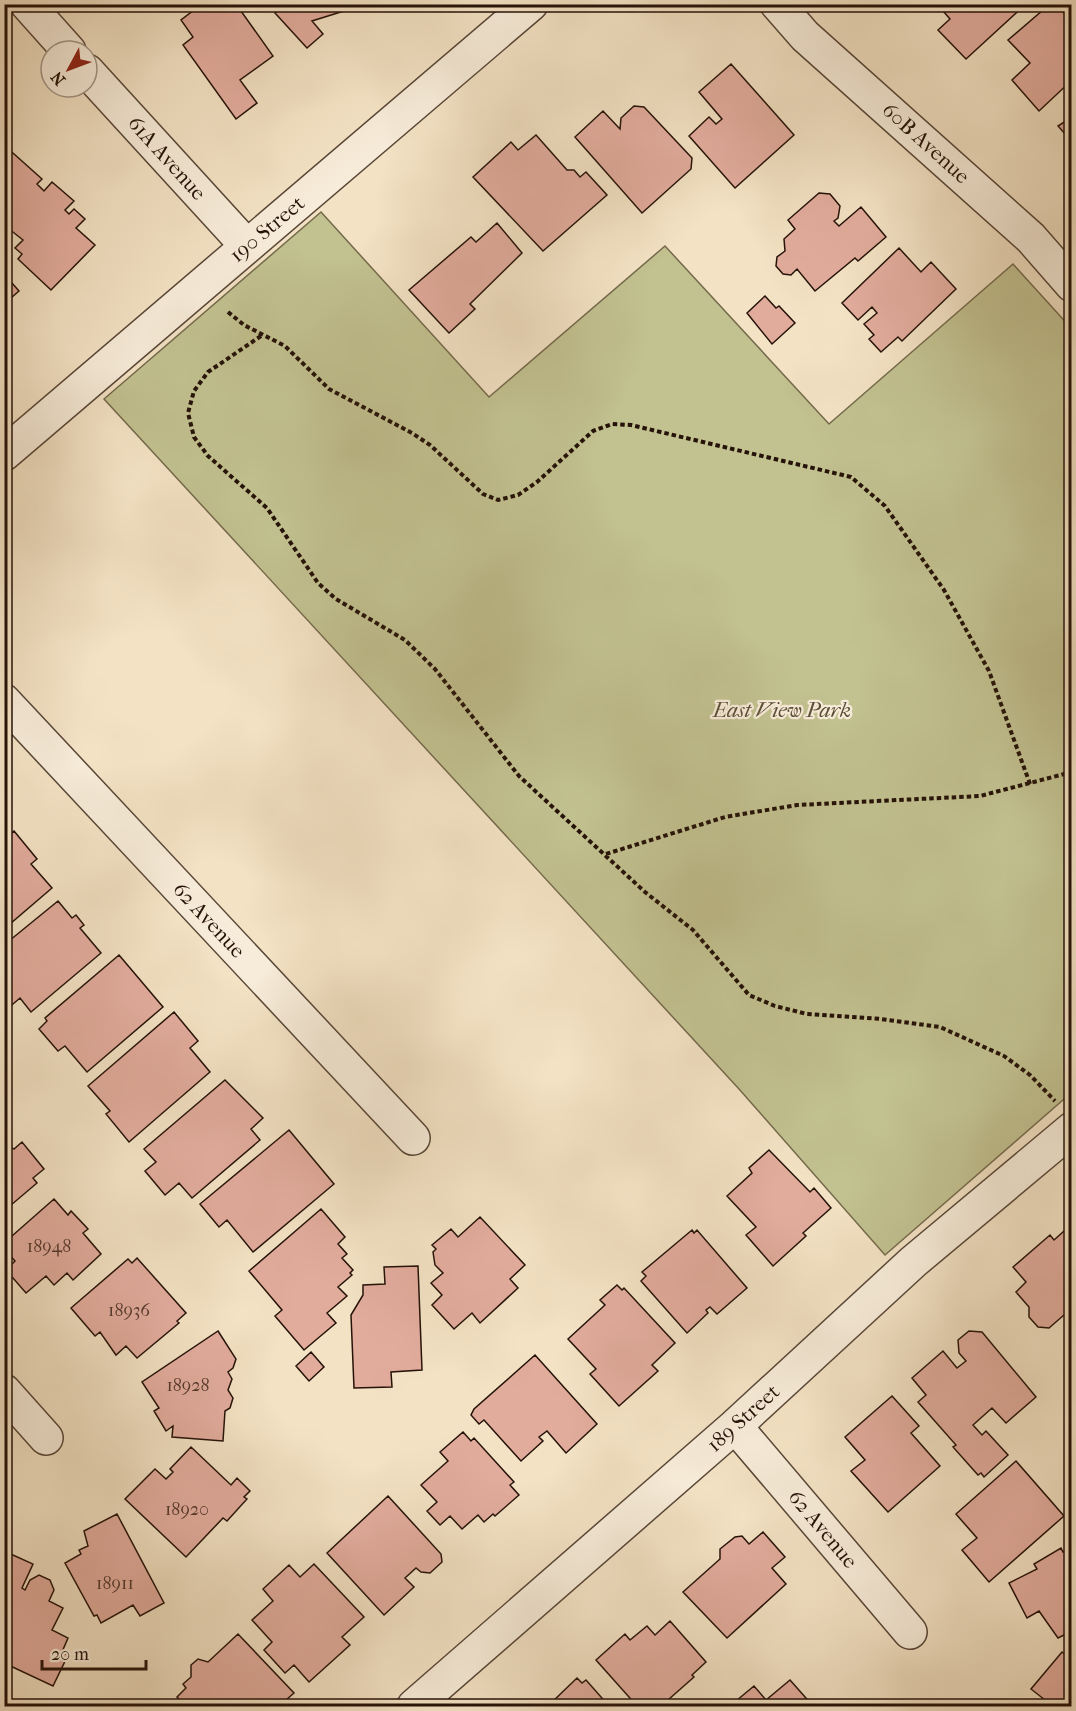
<svg xmlns="http://www.w3.org/2000/svg" width="1076" height="1711" font-family="'IM FELL French Canon',serif">
<style>
.green{fill:#c2c190;stroke:#746a4c;stroke-width:1.5}
.building{fill:#e2ac9d;stroke:#251208;stroke-width:1.5}
.lines{fill:none;stroke-linecap:round;stroke-linejoin:round}
.minor-casing{stroke:#584637;stroke-width:36}
.path{stroke:#251208;stroke-width:4;stroke-dasharray:4.5 3;stroke-linecap:butt}
.minor{stroke:#f7ecd9;stroke-width:33}
.labels{text-anchor:middle;stroke-width:4.5;stroke-linejoin:round;paint-order:stroke}
.number-label{font-size:18px;fill:#54382d}
.street-label{font-size:21px;fill:#251208;stroke:#f7ecd9}
.park-label{font-size:21px;font-style:italic;fill:#5c4f38;stroke:#f7ecd9}
</style>
<rect width="100%" height="100%" fill="#f3e2c4"/>
<filter id="stains"><feTurbulence type="fractalNoise" baseFrequency=".00333" numOctaves="4"/><feColorMatrix values="0 0 0 0 .2 0 0 0 0 .09 0 0 0 0 .02 0 0 0 .5 -.17"/></filter>
<radialGradient id="worn" r=".72"><stop offset=".6" stop-color="#630" stop-opacity="0"/><stop offset="1" stop-color="#630" stop-opacity=".3"/></radialGradient>
<!-- green -->
<path class="green" d="M 321,212 L 489,397 L 665,246 L 829,424 L 1013,264 L 1071,328 L 1071,1093 L 885,1255 L 739,1089 L 104,399 Z"/>
<!-- building -->
<path class="building" d="M 202,4 L 225,4 L 229,9 L 236,4 L 273,56 L 240,80 L 257,103 L 236,119 L 183,45 L 193,37 L 181,20 Z
M 284,4 L 357,4 L 357,7 L 312,21 L 323,34 L 307,48 L 275,13 Z
M 937,4 L 1026,4 L 966,59 L 938,30 L 950,19 Z
M 1050,4 L 1056,4 L 1072,22 L 1072,80 L 1039,111 L 1012,80 L 1030,63 L 1008,40 Z
M 731,64 L 794,135 L 735,188 L 689,136 L 709,117 L 716,124 L 722,119 L 699,92 Z
M 634,106 L 644,107 L 692,158 L 691,169 L 642,213 L 575,137 L 603,111 L 620,129 L 621,118 Z
M 1072,117 L 1072,142 L 1058,126 Z
M 536,135 L 567,170 L 574,170 L 580,177 L 586,172 L 607,195 L 543,251 L 473,177 L 511,142 L 518,150 Z
M 4,145 L 42,179 L 37,184 L 44,191 L 52,182 L 74,201 L 65,210 L 69,214 L 74,209 L 85,219 L 76,228 L 95,245 L 51,290 L 18,259 L 22,254 L 15,248 L 23,240 L 4,225 Z
M 819,193 L 830,194 L 840,206 L 838,218 L 834,221 L 839,226 L 861,207 L 886,237 L 858,261 L 855,258 L 815,291 L 797,269 L 791,275 L 783,274 L 776,266 L 777,257 L 785,251 L 784,239 L 795,229 L 788,220 Z
M 497,223 L 522,253 L 470,304 L 475,309 L 449,333 L 409,290 L 471,237 L 476,242 Z
M 899,248 L 921,272 L 931,262 L 956,289 L 902,341 L 898,337 L 881,352 L 869,339 L 874,335 L 864,324 L 877,313 L 872,307 L 858,320 L 842,303 Z
M 4,274 L 19,291 L 4,304 Z
M 765,296 L 776,308 L 779,306 L 795,323 L 772,344 L 747,313 Z
M 14,831 L 37,859 L 31,864 L 52,888 L 4,929 L 4,839 Z
M 58,901 L 72,918 L 76,915 L 84,925 L 80,928 L 101,953 L 31,1012 L 20,998 L 6,1010 L 4,945 Z
M 119,955 L 163,1007 L 87,1072 L 65,1046 L 58,1051 L 39,1029 L 47,1021 L 45,1018 Z
M 174,1012 L 198,1041 L 190,1048 L 210,1072 L 129,1142 L 106,1114 L 110,1111 L 88,1086 Z
M 225,1080 L 263,1118 L 251,1129 L 260,1140 L 192,1198 L 179,1183 L 165,1195 L 145,1171 L 156,1162 L 144,1149 Z
M 289,1130 L 334,1184 L 253,1252 L 227,1220 L 219,1227 L 200,1204 Z
M 4,1142 L 14,1149 L 22,1142 L 44,1169 L 33,1178 L 37,1183 L 4,1211 Z
M 769,1150 L 810,1192 L 814,1188 L 831,1208 L 803,1233 L 806,1236 L 773,1266 L 746,1235 L 756,1227 L 727,1196 L 752,1173 L 749,1168 Z
M 54,1199 L 68,1215 L 71,1211 L 88,1229 L 83,1233 L 101,1254 L 73,1280 L 67,1273 L 54,1285 L 46,1276 L 26,1293 L 6,1270 L 15,1261 L 4,1249 L 4,1243 Z
M 321,1209 L 345,1237 L 338,1244 L 347,1254 L 342,1258 L 353,1270 L 350,1273 L 352,1275 L 338,1287 L 347,1296 L 327,1313 L 336,1323 L 304,1350 L 275,1316 L 282,1310 L 249,1271 Z
M 480,1217 L 525,1265 L 510,1279 L 518,1288 L 480,1323 L 472,1313 L 454,1329 L 432,1305 L 442,1295 L 431,1283 L 443,1273 L 435,1265 L 433,1252 L 436,1249 L 432,1245 L 451,1229 L 458,1237 Z
M 1072,1224 L 1072,1308 L 1049,1328 L 1038,1327 L 1029,1317 L 1029,1307 L 1016,1292 L 1026,1282 L 1013,1267 L 1050,1235 L 1054,1240 Z
M 692,1230 L 694,1233 L 697,1230 L 747,1288 L 717,1314 L 710,1307 L 706,1310 L 708,1313 L 687,1333 L 641,1281 L 646,1276 L 642,1272 Z
M 137,1258 L 186,1313 L 177,1321 L 179,1323 L 137,1358 L 126,1346 L 116,1355 L 100,1332 L 95,1336 L 71,1308 L 128,1259 L 132,1263 Z
M 418,1266 L 422,1370 L 391,1372 L 392,1387 L 354,1388 L 351,1315 L 363,1295 L 363,1285 L 385,1284 L 384,1267 Z
M 617,1285 L 622,1290 L 624,1288 L 675,1343 L 652,1365 L 658,1371 L 619,1406 L 590,1374 L 596,1369 L 568,1339 L 605,1305 L 600,1300 Z
M 218,1331 L 236,1359 L 233,1368 L 228,1372 L 232,1379 L 228,1390 L 233,1398 L 230,1408 L 225,1411 L 223,1441 L 172,1437 L 173,1426 L 166,1431 L 154,1411 L 159,1408 L 142,1382 Z
M 969,1331 L 982,1332 L 1036,1397 L 1006,1423 L 992,1408 L 973,1425 L 982,1435 L 986,1431 L 1008,1455 L 984,1477 L 981,1473 L 978,1475 L 953,1447 L 956,1445 L 918,1402 L 926,1395 L 912,1378 L 943,1351 L 957,1368 L 966,1361 L 959,1353 L 958,1340 Z
M 311,1352 L 324,1367 L 309,1381 L 296,1366 Z
M 535,1355 L 597,1424 L 566,1453 L 547,1431 L 539,1437 L 543,1441 L 521,1461 L 484,1420 L 479,1424 L 471,1415 L 474,1409 Z
M 892,1396 L 919,1426 L 911,1433 L 940,1466 L 888,1512 L 851,1471 L 865,1460 L 845,1437 Z
M 463,1432 L 471,1441 L 474,1438 L 514,1482 L 510,1485 L 519,1495 L 495,1516 L 493,1514 L 484,1522 L 478,1515 L 462,1529 L 450,1516 L 440,1525 L 427,1511 L 437,1502 L 421,1485 L 448,1461 L 440,1452 Z
M 191,1447 L 231,1485 L 237,1478 L 250,1491 L 244,1497 L 247,1499 L 227,1521 L 223,1518 L 186,1557 L 125,1499 L 155,1469 L 166,1479 L 173,1472 L 170,1469 Z
M 1016,1461 L 1064,1516 L 989,1582 L 962,1550 L 977,1538 L 956,1514 Z
M 388,1496 L 441,1554 L 442,1562 L 430,1573 L 421,1572 L 416,1568 L 405,1578 L 414,1587 L 384,1615 L 327,1553 Z
M 117,1514 L 164,1603 L 140,1616 L 133,1605 L 101,1623 L 97,1615 L 94,1616 L 65,1563 L 81,1554 L 79,1550 L 88,1546 L 84,1531 Z
M 763,1532 L 785,1557 L 772,1568 L 786,1584 L 727,1638 L 683,1592 L 720,1559 L 720,1549 L 735,1537 L 742,1536 L 749,1544 Z
M 1061,1548 L 1063,1552 L 1072,1548 L 1072,1631 L 1058,1638 L 1039,1611 L 1027,1618 L 1009,1583 L 1037,1569 L 1034,1564 Z
M 4,1551 L 33,1564 L 22,1588 L 25,1590 L 30,1580 L 39,1575 L 50,1580 L 54,1590 L 49,1601 L 63,1608 L 52,1630 L 68,1638 L 62,1652 L 68,1655 L 53,1686 L 4,1663 Z
M 314,1564 L 364,1617 L 342,1637 L 350,1645 L 309,1682 L 294,1665 L 285,1673 L 264,1650 L 272,1642 L 252,1620 L 273,1601 L 263,1589 L 289,1565 L 300,1577 Z
M 670,1621 L 706,1662 L 692,1675 L 694,1677 L 668,1700 L 674,1706 L 637,1706 L 596,1660 L 625,1634 L 630,1640 L 647,1626 L 655,1635 Z
M 238,1634 L 294,1693 L 279,1706 L 203,1706 L 199,1702 L 195,1706 L 186,1706 L 177,1697 L 186,1688 L 183,1684 L 191,1677 L 191,1665 L 198,1659 L 208,1662 Z
M 1062,1652 L 1072,1660 L 1072,1706 L 1040,1706 L 1045,1700 L 1031,1689 Z
M 577,1678 L 582,1683 L 586,1680 L 609,1706 L 552,1706 L 550,1704 Z
M 790,1680 L 813,1706 L 730,1706 L 754,1686 L 766,1700 Z"/>
<g class="lines">
<defs>
<path id="minor" d="M 27,4 L 69,51
M 777,4 L 805,36 L 1031,238 L 1072,285
M 87,71 L 247,246
M 4,454 L 531,4
M 4,701 L 413,1138
M 4,1391 L 46,1438
M 735,1426 L 910,1632
M 414,1706 L 735,1426 L 913,1262 L 1072,1129"/>
</defs>
<!-- minor casing -->
<use href="#minor" class="minor-casing"/>
<!-- path -->
<path class="path" d="M 228,312 L 244,325 L 285,346 L 329,389 L 412,433 L 430,445 L 483,494 L 498,500 L 518,495 L 537,482 L 593,431 L 612,424 L 631,425 L 851,477 L 885,506 L 944,590 L 989,671 L 1030,784
M 261,336 L 208,372 L 194,391 L 188,413 L 194,437 L 208,456 L 267,508 L 318,583 L 336,599 L 405,640 L 435,669 L 519,776 L 645,892 L 693,930 L 749,995 L 775,1006 L 807,1014 L 881,1019 L 940,1027 L 1004,1056 L 1030,1075 L 1055,1101
M 606,854 L 725,817 L 797,805 L 980,796 L 1072,772"/>
<!-- minor -->
<use href="#minor" class="minor"/>
</g>
<g class="labels">
<!-- number labels -->
<g class="number-label">
<text x="49" y="1252">18948</text>
<text x="129" y="1316">18936</text>
<text x="188" y="1391">18928</text>
<text x="187" y="1515">18920</text>
<text x="115" y="1589">18911</text>
</g>
<!-- street labels -->
<g class="street-label">
<text transform="translate(926 143) rotate(42)" y="7">60B Avenue</text>
<text transform="translate(167 158) rotate(48)" y="7">61A Avenue</text>
<text transform="translate(267 229) rotate(-40)" y="7">190 Street</text>
<text transform="translate(209 920) rotate(47)" y="7">62 Avenue</text>
<text transform="translate(743 1418) rotate(-42)" y="7">189 Street</text>
<text transform="translate(823 1529) rotate(50)" y="7">62 Avenue</text>
</g>
<!-- park labels -->
<g class="park-label">
<text x="782" y="717">East View Park</text>
</g>
</g>
<!-- margin -->
<rect width="1076" height="1711" fill="none" stroke="#f3e2c4" stroke-width="24"/>
<rect x="6" y="6" width="1064" height="1699" fill="none" stroke="#251208" stroke-width="3"/>
<rect x="12" y="12" width="1052" height="1687" fill="none" stroke="#251208" stroke-width="1.5"/>
<!-- north arrow -->
<g transform="translate(69 69) rotate(229)"><circle r="28" fill="#f7ecd9" stroke="#a39585" stroke-width="1.5"/>
<path d="M0-4.5L10 22L0 15L-10 22Z" fill="#8f2418"/>
<text y="-9" font-size="16" font-weight="bold" text-anchor="middle" fill="#251208">N</text>
</g>
<!-- scale -->
<path d="M42 1660v9h104v-9" fill="none" stroke="#251208" stroke-width="3"/>
<text x="51" y="1660" font-size="18" fill="#251208" stroke="#f7ecd9" stroke-width="4.5" paint-order="stroke">20 m</text>
<rect width="100%" height="100%" filter="url(#stains)"/>
<rect width="100%" height="100%" fill="url(#worn)"/>
</svg>
